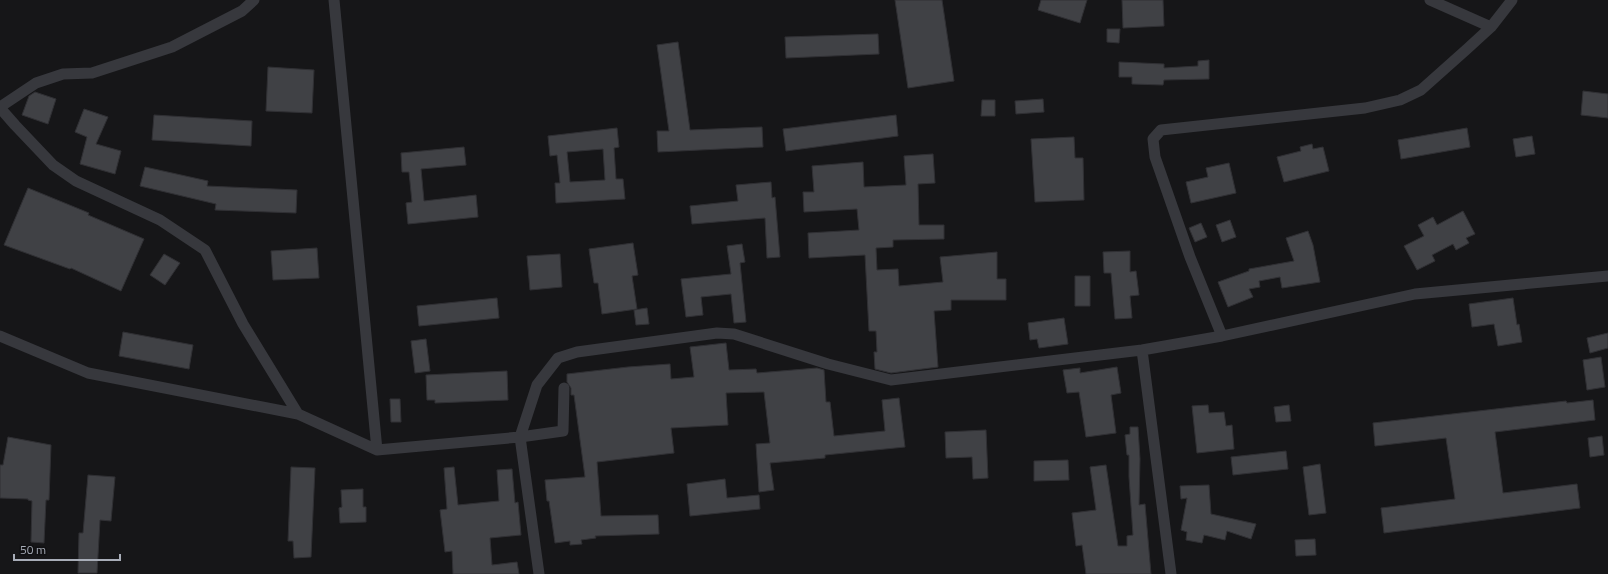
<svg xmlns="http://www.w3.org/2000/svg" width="1608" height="574" font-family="'Titillium Web',sans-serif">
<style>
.building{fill:#404145;stroke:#303034;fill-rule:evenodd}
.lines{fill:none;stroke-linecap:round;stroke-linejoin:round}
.minor{stroke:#37383d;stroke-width:11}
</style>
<rect width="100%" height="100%" fill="#161618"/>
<!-- building -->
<path class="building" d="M 895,0 L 942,0 L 954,81 L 908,88 Z
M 1041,0 L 1087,0 L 1080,23 L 1038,10 Z
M 1122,0 L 1163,0 L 1164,26 L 1123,28 Z
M 1107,29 L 1120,29 L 1119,43 L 1107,42 Z
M 878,34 L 879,54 L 786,58 L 785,37 Z
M 678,42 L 690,130 L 762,127 L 763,147 L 658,152 L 657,131 L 669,131 L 657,45 Z
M 1209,60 L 1209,79 L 1164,80 L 1163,85 L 1132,84 L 1132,77 L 1119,77 L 1119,62 L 1164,64 L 1164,68 L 1198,66 L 1198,61 Z
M 268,67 L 314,70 L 312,113 L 266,111 Z
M 1583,91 L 1608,94 L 1608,118 L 1581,115 Z
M 35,92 L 56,99 L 48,124 L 22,115 L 29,96 Z
M 1043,99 L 1044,112 L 1016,114 L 1015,101 Z
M 982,100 L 995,100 L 995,116 L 981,116 Z
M 84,109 L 108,117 L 96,144 L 121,151 L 115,174 L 80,164 L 87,137 L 75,132 Z
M 154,115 L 252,121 L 251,146 L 152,140 Z
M 896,115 L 898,136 L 786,151 L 783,129 Z
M 617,128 L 619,147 L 614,148 L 616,179 L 623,179 L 625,199 L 556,203 L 555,183 L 560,183 L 557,155 L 550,156 L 548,136 ZM 603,149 L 605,180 L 570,182 L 567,152 Z
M 1467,128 L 1470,147 L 1401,159 L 1398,140 Z
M 1532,136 L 1535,154 L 1516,157 L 1513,139 Z
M 1074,137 L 1075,158 L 1083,158 L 1084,200 L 1035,202 L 1031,139 Z
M 1312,144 L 1313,149 L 1323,147 L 1329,171 L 1284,182 L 1277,157 L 1301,151 L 1300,147 Z
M 464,147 L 466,165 L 421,169 L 424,201 L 476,195 L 478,217 L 408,224 L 406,203 L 412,202 L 409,172 L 402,172 L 401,153 Z
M 933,154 L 935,183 L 918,184 L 919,225 L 944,225 L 944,239 L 893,240 L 893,247 L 876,248 L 877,270 L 898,269 L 899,286 L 943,282 L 940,257 L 997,252 L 997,279 L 1006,279 L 1006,300 L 951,300 L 951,310 L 934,311 L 938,367 L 891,373 L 875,369 L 874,352 L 877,352 L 876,331 L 869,331 L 865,255 L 809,258 L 808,233 L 859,230 L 857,209 L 804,212 L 803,192 L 814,192 L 812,166 L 863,162 L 864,187 L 906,185 L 904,156 Z
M 1229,163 L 1236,193 L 1191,203 L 1186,182 L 1208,177 L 1206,168 Z
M 145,167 L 208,181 L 207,186 L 297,190 L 296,213 L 215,210 L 216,204 L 140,186 Z
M 771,182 L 772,198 L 775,197 L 780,257 L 767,258 L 765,218 L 692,224 L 690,206 L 738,201 L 736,185 Z
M 28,188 L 89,213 L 88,215 L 144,239 L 121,291 L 71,268 L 70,269 L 4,245 Z
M 1463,211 L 1475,234 L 1466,238 L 1469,243 L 1456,250 L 1453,244 L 1432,255 L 1435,261 L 1417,270 L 1404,246 L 1424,236 L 1418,225 L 1433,217 L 1437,225 Z
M 1230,220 L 1236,237 L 1222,242 L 1216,225 Z
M 1201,223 L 1207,237 L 1195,242 L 1189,228 Z
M 1308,231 L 1313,245 L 1320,282 L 1282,288 L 1280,277 L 1259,281 L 1260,287 L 1249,289 L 1253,297 L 1228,307 L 1218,282 L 1249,271 L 1249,269 L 1294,261 L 1286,238 Z
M 633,243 L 638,275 L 632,276 L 637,309 L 602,314 L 598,283 L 594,283 L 589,249 Z
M 742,244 L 745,262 L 740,263 L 746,322 L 734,323 L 731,294 L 701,297 L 703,315 L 686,317 L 681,279 L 731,274 L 727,246 Z
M 317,248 L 319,278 L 273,280 L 271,251 Z
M 1130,251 L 1130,272 L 1136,271 L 1139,295 L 1130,296 L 1132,318 L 1115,319 L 1111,273 L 1104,273 L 1103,252 Z
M 164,254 L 180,263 L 165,285 L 150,275 Z
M 560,254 L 562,287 L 530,290 L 527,256 Z
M 1075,276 L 1090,276 L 1090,306 L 1075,306 Z
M 497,298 L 499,318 L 419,326 L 417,306 Z
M 1513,298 L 1517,325 L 1519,324 L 1522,342 L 1498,346 L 1494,324 L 1472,327 L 1469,304 Z
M 647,308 L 649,324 L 636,325 L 634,310 Z
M 1064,318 L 1068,344 L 1039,348 L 1037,339 L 1030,340 L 1028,323 Z
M 123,332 L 193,345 L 189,369 L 119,356 Z
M 1608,333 L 1608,348 L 1590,353 L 1587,338 Z
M 426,339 L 430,371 L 415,373 L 411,341 Z
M 726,343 L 729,370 L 756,369 L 757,373 L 817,368 L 824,370 L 826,402 L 830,402 L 834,436 L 885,431 L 882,400 L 899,398 L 905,447 L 825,455 L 825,458 L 770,463 L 774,490 L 759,492 L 756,444 L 770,443 L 764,392 L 726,393 L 728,425 L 671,428 L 674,453 L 597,462 L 601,516 L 658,515 L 659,534 L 595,536 L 596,538 L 581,540 L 582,544 L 570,545 L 570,541 L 555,543 L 549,501 L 547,501 L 545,480 L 585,477 L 574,395 L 571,395 L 571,388 L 567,382 L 567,374 L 628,367 L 670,364 L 671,379 L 694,377 L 690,347 Z
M 1601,357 L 1605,387 L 1587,390 L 1583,360 Z
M 1117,367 L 1121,393 L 1111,395 L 1116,433 L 1086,437 L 1079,392 L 1067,393 L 1063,370 L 1080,368 L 1080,373 Z
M 507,371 L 508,400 L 435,403 L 435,400 L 427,400 L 426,375 Z
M 390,399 L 400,399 L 401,422 L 391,422 Z
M 1593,400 L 1595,420 L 1495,432 L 1503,493 L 1577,484 L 1580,508 L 1384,533 L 1381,508 L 1455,499 L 1446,438 L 1375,446 L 1373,423 L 1566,401 L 1567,403 Z
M 1208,405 L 1209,413 L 1224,412 L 1226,426 L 1232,425 L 1234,449 L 1197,453 L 1192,406 Z
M 1289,405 L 1291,421 L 1276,422 L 1274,407 Z
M 1130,427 L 1138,427 L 1140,459 L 1139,505 L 1145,504 L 1151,574 L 1086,574 L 1082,545 L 1076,546 L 1072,513 L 1096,510 L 1090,467 L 1106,465 L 1118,546 L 1127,546 L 1127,536 L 1133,535 L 1129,477 L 1129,455 L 1127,455 L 1125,435 L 1130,434 Z
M 986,430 L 988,478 L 973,479 L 972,457 L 946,458 L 945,432 Z
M 1602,436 L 1604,455 L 1590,457 L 1588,438 Z
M 8,437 L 51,445 L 49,500 L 46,500 L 44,543 L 31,542 L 32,501 L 28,500 L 28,499 L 0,498 L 0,465 L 3,465 Z
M 1286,451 L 1288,469 L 1233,475 L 1231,457 Z
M 1068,460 L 1069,480 L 1034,481 L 1034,461 Z
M 1320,464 L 1326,513 L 1309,515 L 1303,467 Z
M 291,467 L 315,468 L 311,557 L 294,558 L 293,541 L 288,541 Z
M 454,467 L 458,505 L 499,501 L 497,470 L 512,469 L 515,503 L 518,502 L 521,535 L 490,538 L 492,565 L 517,562 L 519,574 L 453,574 L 452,551 L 445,552 L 440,510 L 447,509 L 444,468 Z
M 88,475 L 115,477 L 111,521 L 100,520 L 97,573 L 78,573 L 79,533 L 83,533 Z
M 725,479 L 727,498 L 759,495 L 760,509 L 690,516 L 687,484 Z
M 1209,485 L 1211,514 L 1256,524 L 1251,539 L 1227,531 L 1225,540 L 1204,535 L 1202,543 L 1186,540 L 1187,532 L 1181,530 L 1187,498 L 1181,499 L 1180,486 Z
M 363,489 L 363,507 L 366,507 L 366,522 L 340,523 L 339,508 L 342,507 L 341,490 Z
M 1315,539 L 1316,555 L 1296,556 L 1295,540 Z"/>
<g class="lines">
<!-- minor -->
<path class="minor" d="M 334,0 L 377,450
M 1430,0 L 1491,27
M 0,107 L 36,83 L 63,74 L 92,73 L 172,47 L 242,11 L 254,0
M 0,108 L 15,125 L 53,165 L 76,181 L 160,220 L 205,250 L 243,324 L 298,414
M 0,336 L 88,373 L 298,414 L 377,450 L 520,437 L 563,431 L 564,388
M 1222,336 L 1190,257 L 1155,157 L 1153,139 L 1161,130 L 1365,108 L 1400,100 L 1421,90 L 1467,49 L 1491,27 L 1512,0
M 1142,350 L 1171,574
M 539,574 L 520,437 L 537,385 L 558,358 L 577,352 L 717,333 L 734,334 L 828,364 L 891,380 L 1142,350 L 1222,336 L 1415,294 L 1608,276"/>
</g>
<!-- scale -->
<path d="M14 554v6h106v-6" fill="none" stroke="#a8adb8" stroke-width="2"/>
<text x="20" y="554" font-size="12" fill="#a8adb8" stroke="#111113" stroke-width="3" paint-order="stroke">50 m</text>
</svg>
